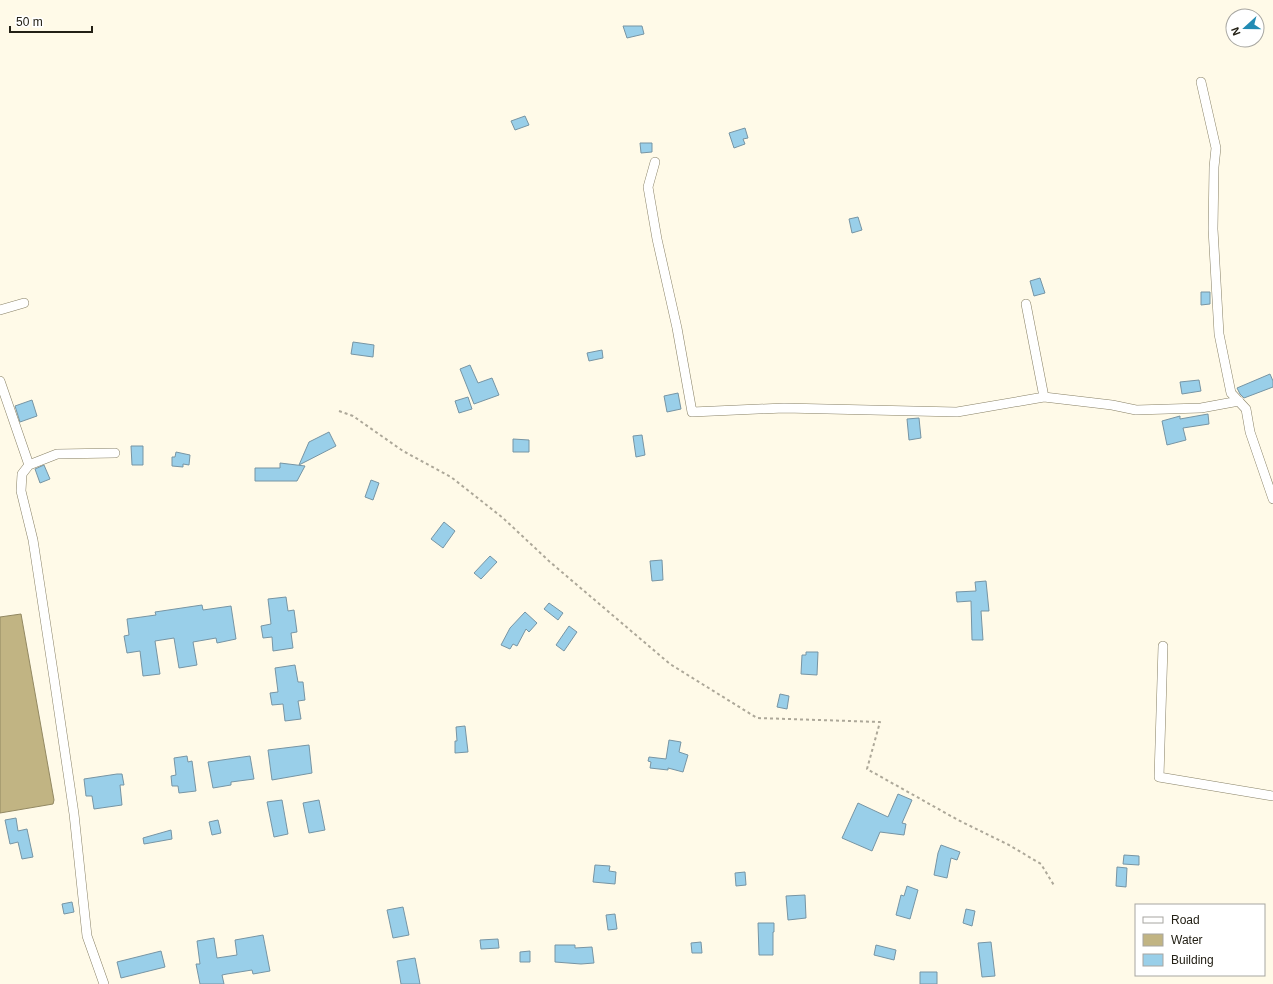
<svg xmlns="http://www.w3.org/2000/svg" width="1273" height="984" font-family="Arial,sans-serif">
<style>
.water{fill:#c1b483;stroke:#928862}
.building{fill:#99cfe9;stroke:#7795a4}
.lines{fill:none;stroke-linecap:round;stroke-linejoin:round}
.street-casing{stroke:#888166;stroke-width:10}
.path{stroke:#ada899;stroke-width:2;stroke-dasharray:3 3;stroke-linecap:butt}
.street{stroke:#fff;stroke-width:9}
</style>
<rect width="100%" height="100%" fill="#fffae8"/>
<!-- water -->
<path class="water" d="M 21,614 L 54,800 L 53,804 L 0,813 L 0,617 Z"/>
<!-- building -->
<path class="building" d="M 623,26 L 642,26 L 644,34 L 627,38 Z
M 525,116 L 529,125 L 515,130 L 511,121 Z
M 745,128 L 748,138 L 743,139 L 745,144 L 734,148 L 729,133 Z
M 640,143 L 652,143 L 652,152 L 641,153 Z
M 858,217 L 862,230 L 852,233 L 849,219 Z
M 1040,278 L 1045,293 L 1034,296 L 1030,281 Z
M 1201,292 L 1210,292 L 1210,304 L 1201,305 Z
M 353,342 L 374,345 L 373,357 L 351,354 Z
M 602,350 L 603,358 L 589,361 L 587,353 Z
M 470,365 L 478,383 L 492,378 L 499,395 L 474,404 L 460,369 Z
M 1270,374 L 1273,381 L 1273,387 L 1244,398 L 1240,394 L 1237,388 Z
M 1199,380 L 1201,391 L 1182,394 L 1180,382 Z
M 678,393 L 681,409 L 667,412 L 664,396 Z
M 468,397 L 472,409 L 459,413 L 455,401 Z
M 32,400 L 37,416 L 20,422 L 15,406 Z
M 1208,414 L 1209,424 L 1183,428 L 1186,440 L 1167,445 L 1162,421 L 1180,416 L 1180,419 Z
M 919,418 L 921,438 L 909,440 L 907,419 Z
M 329,432 L 336,446 L 299,465 L 309,442 Z
M 642,435 L 645,455 L 636,457 L 633,436 Z
M 513,439 L 529,440 L 529,452 L 513,452 Z
M 131,446 L 143,446 L 143,465 L 132,465 Z
M 176,452 L 190,455 L 189,465 L 183,464 L 183,467 L 172,466 L 172,457 L 175,457 Z
M 280,463 L 305,466 L 297,481 L 255,481 L 255,468 L 280,468 Z
M 44,465 L 50,479 L 40,483 L 35,469 Z
M 371,480 L 379,483 L 373,500 L 365,497 Z
M 444,522 L 455,531 L 443,548 L 431,539 Z
M 490,556 L 497,562 L 481,579 L 474,573 Z
M 662,560 L 663,580 L 652,581 L 650,561 Z
M 986,581 L 989,611 L 981,611 L 983,640 L 972,640 L 971,601 L 957,602 L 956,592 L 976,591 L 975,582 Z
M 286,597 L 288,611 L 294,610 L 297,632 L 291,633 L 293,648 L 273,651 L 272,637 L 263,638 L 261,626 L 271,624 L 268,599 Z
M 549,603 L 563,613 L 558,620 L 544,609 Z
M 202,605 L 203,610 L 231,606 L 236,639 L 217,643 L 216,638 L 193,642 L 197,665 L 179,668 L 174,638 L 155,641 L 160,674 L 143,676 L 140,651 L 127,653 L 124,636 L 129,635 L 127,619 L 156,615 L 155,612 Z
M 525,612 L 537,623 L 529,632 L 526,629 L 517,646 L 513,644 L 510,649 L 501,645 L 510,628 Z
M 569,626 L 577,632 L 564,651 L 556,645 Z
M 806,652 L 818,652 L 817,675 L 801,674 L 802,655 L 806,655 Z
M 295,665 L 298,682 L 303,682 L 305,700 L 298,701 L 301,719 L 285,721 L 283,704 L 272,705 L 270,693 L 278,692 L 275,668 Z
M 780,694 L 789,696 L 787,709 L 777,707 Z
M 465,726 L 468,752 L 455,753 L 455,741 L 457,741 L 456,727 Z
M 669,740 L 681,742 L 679,752 L 688,755 L 683,772 L 668,768 L 668,770 L 650,768 L 651,762 L 648,761 L 649,757 L 666,759 Z
M 309,745 L 312,773 L 272,780 L 268,750 Z
M 187,756 L 188,762 L 192,761 L 196,791 L 179,793 L 178,786 L 172,786 L 171,776 L 176,775 L 174,758 Z
M 250,756 L 254,779 L 231,782 L 231,785 L 213,788 L 208,762 Z
M 117,774 L 122,774 L 124,785 L 120,785 L 122,805 L 94,809 L 92,796 L 86,796 L 84,779 Z
M 898,794 L 912,800 L 902,823 L 906,824 L 904,835 L 880,832 L 872,851 L 842,838 L 858,803 L 888,817 Z
M 282,800 L 288,834 L 274,837 L 267,802 Z
M 319,800 L 325,830 L 309,833 L 303,803 Z
M 16,818 L 18,831 L 27,829 L 33,857 L 22,859 L 18,842 L 10,844 L 5,820 Z
M 218,820 L 221,833 L 212,835 L 209,822 Z
M 171,830 L 172,839 L 144,844 L 143,838 Z
M 941,845 L 960,852 L 957,860 L 951,858 L 947,878 L 934,875 L 938,853 Z
M 1124,855 L 1139,856 L 1139,865 L 1123,864 Z
M 595,865 L 610,866 L 609,871 L 616,872 L 615,884 L 593,882 Z
M 1117,867 L 1127,868 L 1126,887 L 1116,886 Z
M 745,872 L 746,885 L 736,886 L 735,873 Z
M 907,886 L 918,890 L 910,919 L 896,915 L 901,895 L 904,896 Z
M 805,895 L 806,918 L 788,920 L 786,896 Z
M 72,902 L 74,912 L 64,914 L 62,904 Z
M 403,907 L 409,935 L 393,938 L 387,910 Z
M 966,909 L 975,911 L 972,926 L 963,923 Z
M 615,914 L 617,929 L 608,930 L 606,915 Z
M 758,923 L 774,923 L 774,932 L 773,932 L 773,955 L 759,955 Z
M 263,935 L 270,971 L 253,974 L 252,970 L 227,974 L 222,975 L 224,984 L 200,984 L 196,964 L 200,964 L 197,941 L 214,938 L 217,958 L 237,955 L 235,940 Z
M 498,939 L 499,948 L 481,949 L 480,940 Z
M 701,942 L 702,953 L 692,953 L 691,943 Z
M 991,942 L 995,976 L 982,977 L 978,943 Z
M 555,945 L 575,945 L 575,948 L 592,947 L 594,963 L 581,964 L 555,962 Z
M 876,945 L 896,950 L 894,960 L 874,955 Z
M 161,951 L 165,967 L 121,978 L 117,962 Z
M 530,951 L 530,962 L 520,962 L 520,952 Z
M 415,958 L 420,984 L 401,984 L 397,961 Z
M 920,972 L 937,972 L 937,984 L 920,984 Z"/>
<g class="lines">
<defs>
<path id="street" d="M 1201,82 L 1216,148 L 1214,167 L 1213,229 L 1219,334 L 1231,393 L 1246,409 L 1250,432 L 1273,499
M 655,162 L 648,187 L 657,239 L 677,328 L 692,412 L 784,408 L 957,412 L 1044,397
M 1026,304 L 1044,397 L 1112,405 L 1136,410 L 1201,408 L 1239,401
M 0,310 L 24,303
M 0,381 L 29,465
M 1163,646 L 1159,777 L 1273,796
M 104,984 L 87,936 L 74,814 L 54,678 L 33,540 L 21,491 L 22,474 L 29,465 L 57,454 L 115,453"/>
</defs>
<!-- street casing -->
<use href="#street" class="street-casing"/>
<!-- path -->
<path class="path" d="M 339,411 L 353,416 L 403,451 L 451,477 L 503,518 L 550,562 L 670,664 L 757,718 L 880,722 L 867,769 L 958,820 L 1009,845 L 1041,864 L 1055,887"/>
<!-- street -->
<use href="#street" class="street"/>
</g>
<!-- legend -->
<rect x="1135" y="904" width="130" height="72" fill="#ffffff" stroke="#a7a6a1"/>
<rect x="1143" y="917" width="20" height="6" fill="#ffffff" stroke="#a7a6a1"/>
<text x="1171" y="924" font-size="12" fill="#232015">Road</text>
<rect x="1143" y="934" width="20" height="12" fill="#c1b483" stroke="#a7a6a1"/>
<text x="1171" y="944" font-size="12" fill="#232015">Water</text>
<rect x="1143" y="954" width="20" height="12" fill="#99cfe9" stroke="#a7a6a1"/>
<text x="1171" y="964" font-size="12" fill="#232015">Building</text>
<!-- north arrow -->
<g transform="translate(1245 28) rotate(249)"><circle r="19" fill="#ffffff" stroke="#a7a6a1"/>
<path d="M0-3L7 15L0 10L-7 15Z" fill="#228bb3"/>
<text y="-6" font-size="11" font-weight="bold" text-anchor="middle" fill="#232015">N</text>
</g>
<!-- scale -->
<path d="M10 26v6h82v-6" fill="none" stroke="#232015" stroke-width="2"/>
<text x="16" y="26" font-size="12" fill="#232015" stroke="#ffffff" stroke-width="3" paint-order="stroke">50 m</text>
</svg>
